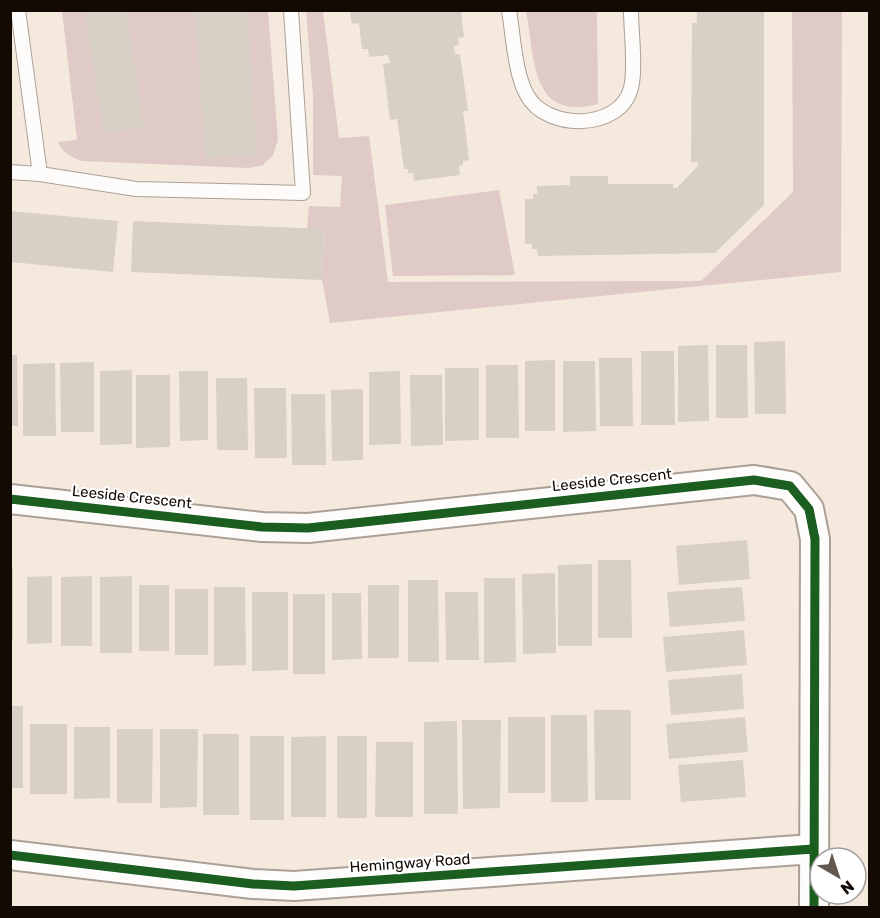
<svg xmlns="http://www.w3.org/2000/svg" width="880" height="918" font-family="Rubik,sans-serif">
<style>
.green{fill:#dfcac7}
.building{fill:#d8d0c4}
.lines{fill:none;stroke-linecap:round;stroke-linejoin:round}
.service-casing{stroke:#aaa097;stroke-width:16}
.minor-casing{stroke:#aaa097;stroke-width:32}
.service{stroke:#fefcfa;stroke-width:14}
.minor{stroke:#fefcfa;stroke-width:28}
.cycleway-casing{stroke:#fff;stroke-width:13}
.cycleway{stroke:#1b5e20;stroke-width:9}
.labels{text-anchor:middle;stroke-width:4.5;stroke-linejoin:round;paint-order:stroke}
.street-label{font-size:15px;fill:#130a04;stroke:#fff}
</style>
<rect width="100%" height="100%" fill="#f5e9de"/>
<!-- green -->
<path class="green" d="M 62,11 L 268,11 L 278,140 L 273,155 L 263,165 L 249,168 L 82,161 C 71,157 63,153 58,142 L 77,140 Z
M 306,11 L 323,11 L 339,138 L 369,136 L 388,282 L 701,281 L 793,192 L 792,11 L 842,11 L 841,272 L 330,323 L 322,280 L 324,229 L 307,229 L 309,206 L 340,207 L 342,176 L 313,175 L 313,96 Z
M 526,11 L 597,11 L 598,104 C 530,122 535,58 526,11 Z
M 499,190 L 515,275 L 393,276 L 385,205 Z"/>
<!-- building -->
<path class="building" d="M 84,10 L 126,10 L 144,127 L 104,133 Z
M 195,10 L 247,10 L 257,155 L 205,159 Z
M 350,10 L 461,10 L 464,37 L 458,38 L 459,45 L 454,46 L 455,54 L 460,54 L 468,111 L 463,111 L 469,160 L 463,161 L 463,165 L 459,166 L 460,175 L 414,181 L 413,173 L 408,173 L 408,169 L 404,169 L 397,119 L 390,120 L 383,64 L 390,63 L 388,55 L 369,57 L 368,49 L 362,49 L 359,23 L 352,24 Z
M 697,10 L 764,10 L 764,205 L 715,253 L 538,256 L 537,249 L 532,249 L 532,244 L 525,244 L 525,199 L 533,199 L 533,194 L 537,194 L 537,186 L 570,185 L 570,176 L 608,176 L 608,184 L 673,184 L 673,188 L 677,188 L 697,167 L 698,162 L 691,162 L 692,23 L 697,23 Z
M 10,211 L 118,221 L 113,272 L 10,262 Z
M 133,221 L 324,229 L 322,280 L 131,272 Z
M 785,341 L 786,414 L 755,414 L 754,342 Z
M 708,345 L 709,421 L 678,422 L 678,346 Z
M 716,345 L 747,345 L 748,418 L 716,418 Z
M 641,351 L 674,351 L 675,425 L 641,425 Z
M 10,355 L 17,355 L 18,426 L 10,426 Z
M 599,358 L 632,358 L 633,426 L 600,426 Z
M 555,360 L 555,431 L 525,431 L 525,361 Z
M 563,361 L 595,361 L 596,431 L 563,432 Z
M 94,362 L 94,432 L 61,432 L 60,363 Z
M 55,363 L 56,436 L 23,436 L 23,364 Z
M 486,365 L 518,365 L 519,438 L 486,438 Z
M 445,368 L 479,368 L 479,440 L 445,441 Z
M 132,370 L 132,444 L 100,445 L 100,371 Z
M 179,371 L 208,371 L 208,440 L 180,441 Z
M 400,371 L 401,444 L 369,445 L 369,372 Z
M 136,375 L 170,375 L 170,447 L 136,448 Z
M 410,375 L 442,375 L 443,445 L 411,446 Z
M 216,378 L 247,378 L 248,450 L 217,450 Z
M 254,388 L 286,388 L 287,458 L 255,458 Z
M 363,389 L 363,460 L 332,461 L 331,390 Z
M 291,394 L 325,394 L 326,465 L 292,465 Z
M 747,540 L 750,579 L 679,585 L 676,546 Z
M 598,560 L 631,560 L 632,638 L 598,638 Z
M 592,564 L 592,646 L 558,646 L 558,565 Z
M 10,567 L 13,567 L 13,641 L 10,642 Z
M 555,573 L 556,653 L 523,654 L 522,574 Z
M 52,576 L 52,643 L 27,644 L 27,577 Z
M 92,576 L 92,646 L 61,646 L 61,577 Z
M 132,576 L 132,653 L 100,653 L 100,577 Z
M 484,578 L 515,578 L 516,662 L 484,663 Z
M 408,580 L 438,580 L 439,662 L 408,662 Z
M 139,585 L 169,585 L 169,651 L 139,651 Z
M 368,585 L 399,585 L 399,658 L 368,658 Z
M 214,587 L 245,587 L 246,665 L 214,666 Z
M 742,587 L 745,621 L 670,627 L 667,592 Z
M 175,589 L 208,589 L 208,655 L 175,655 Z
M 252,592 L 288,592 L 288,670 L 252,671 Z
M 445,592 L 478,592 L 479,660 L 446,660 Z
M 332,593 L 361,593 L 362,659 L 332,660 Z
M 293,594 L 325,594 L 325,674 L 293,674 Z
M 744,630 L 747,665 L 666,672 L 663,637 Z
M 742,674 L 744,709 L 671,715 L 668,680 Z
M 10,706 L 23,706 L 23,788 L 10,788 Z
M 594,710 L 631,710 L 631,800 L 595,800 Z
M 551,715 L 587,715 L 588,802 L 551,802 Z
M 508,717 L 545,717 L 545,793 L 508,793 Z
M 745,717 L 748,752 L 669,759 L 666,724 Z
M 462,720 L 501,720 L 500,808 L 463,809 Z
M 457,721 L 458,814 L 424,814 L 424,722 Z
M 30,724 L 67,724 L 67,794 L 30,794 Z
M 74,727 L 110,727 L 110,798 L 74,799 Z
M 117,729 L 153,729 L 152,803 L 117,803 Z
M 160,729 L 198,729 L 197,807 L 160,808 Z
M 203,734 L 239,734 L 239,815 L 203,815 Z
M 250,736 L 284,736 L 284,820 L 250,820 Z
M 326,736 L 326,817 L 291,817 L 291,737 Z
M 337,736 L 367,736 L 367,818 L 337,818 Z
M 376,742 L 413,742 L 413,817 L 375,817 Z
M 743,760 L 746,797 L 681,802 L 678,765 Z"/>
<g class="lines">
<defs>
<path id="service" d="M 18,10 L 40,174 L 136,189 L 303,193 L 291,10
M 509,10 C 513,34 515,75 527,95 C 546,131 620,131 631,88 C 636,68 631,32 631,10
M 10,172 L 40,174"/>
<path id="minor" d="M 10,499 L 262,527 L 308,528 L 754,480 L 790,486 L 809,509 L 815,539 L 814,908
M 10,855 L 253,884 L 294,886 L 813,849"/>
</defs>
<!-- service casing -->
<use href="#service" class="service-casing"/>
<!-- minor casing -->
<use href="#minor" class="minor-casing"/>
<!-- service -->
<use href="#service" class="service"/>
<!-- minor -->
<use href="#minor" class="minor"/>
<defs>
<path id="cycleway" d="M 10,499 L 262,527 L 308,528 L 754,480 L 790,486 L 809,509 L 815,539 L 814,908
M 10,855 L 253,884 L 294,886 L 813,849"/>
</defs>
<!-- cycleway casing -->
<use href="#cycleway" class="cycleway-casing"/>
<!-- cycleway -->
<use href="#cycleway" class="cycleway"/>
</g>
<g class="labels">
<!-- street labels -->
<g class="street-label">
<text transform="translate(612 480) rotate(-6)" y="5">Leeside Crescent</text>
<text transform="translate(132 497) rotate(6)" y="5">Leeside Crescent</text>
<text transform="translate(410 863) rotate(-4)" y="5">Hemingway Road</text>
</g>
</g>
<!-- border -->
<rect width="880" height="918" fill="none" stroke="#130a04" stroke-width="24"/>
<!-- north arrow -->
<g transform="translate(838 876) rotate(141)"><circle r="28" fill="#ffffff" stroke="#a19d9b" stroke-width="1.5"/>
<path d="M0-4.5L10 22L0 15L-10 22Z" fill="#625850"/>
<text y="-9" font-size="16" font-weight="bold" text-anchor="middle" fill="#130a04">N</text>
</g>
</svg>
